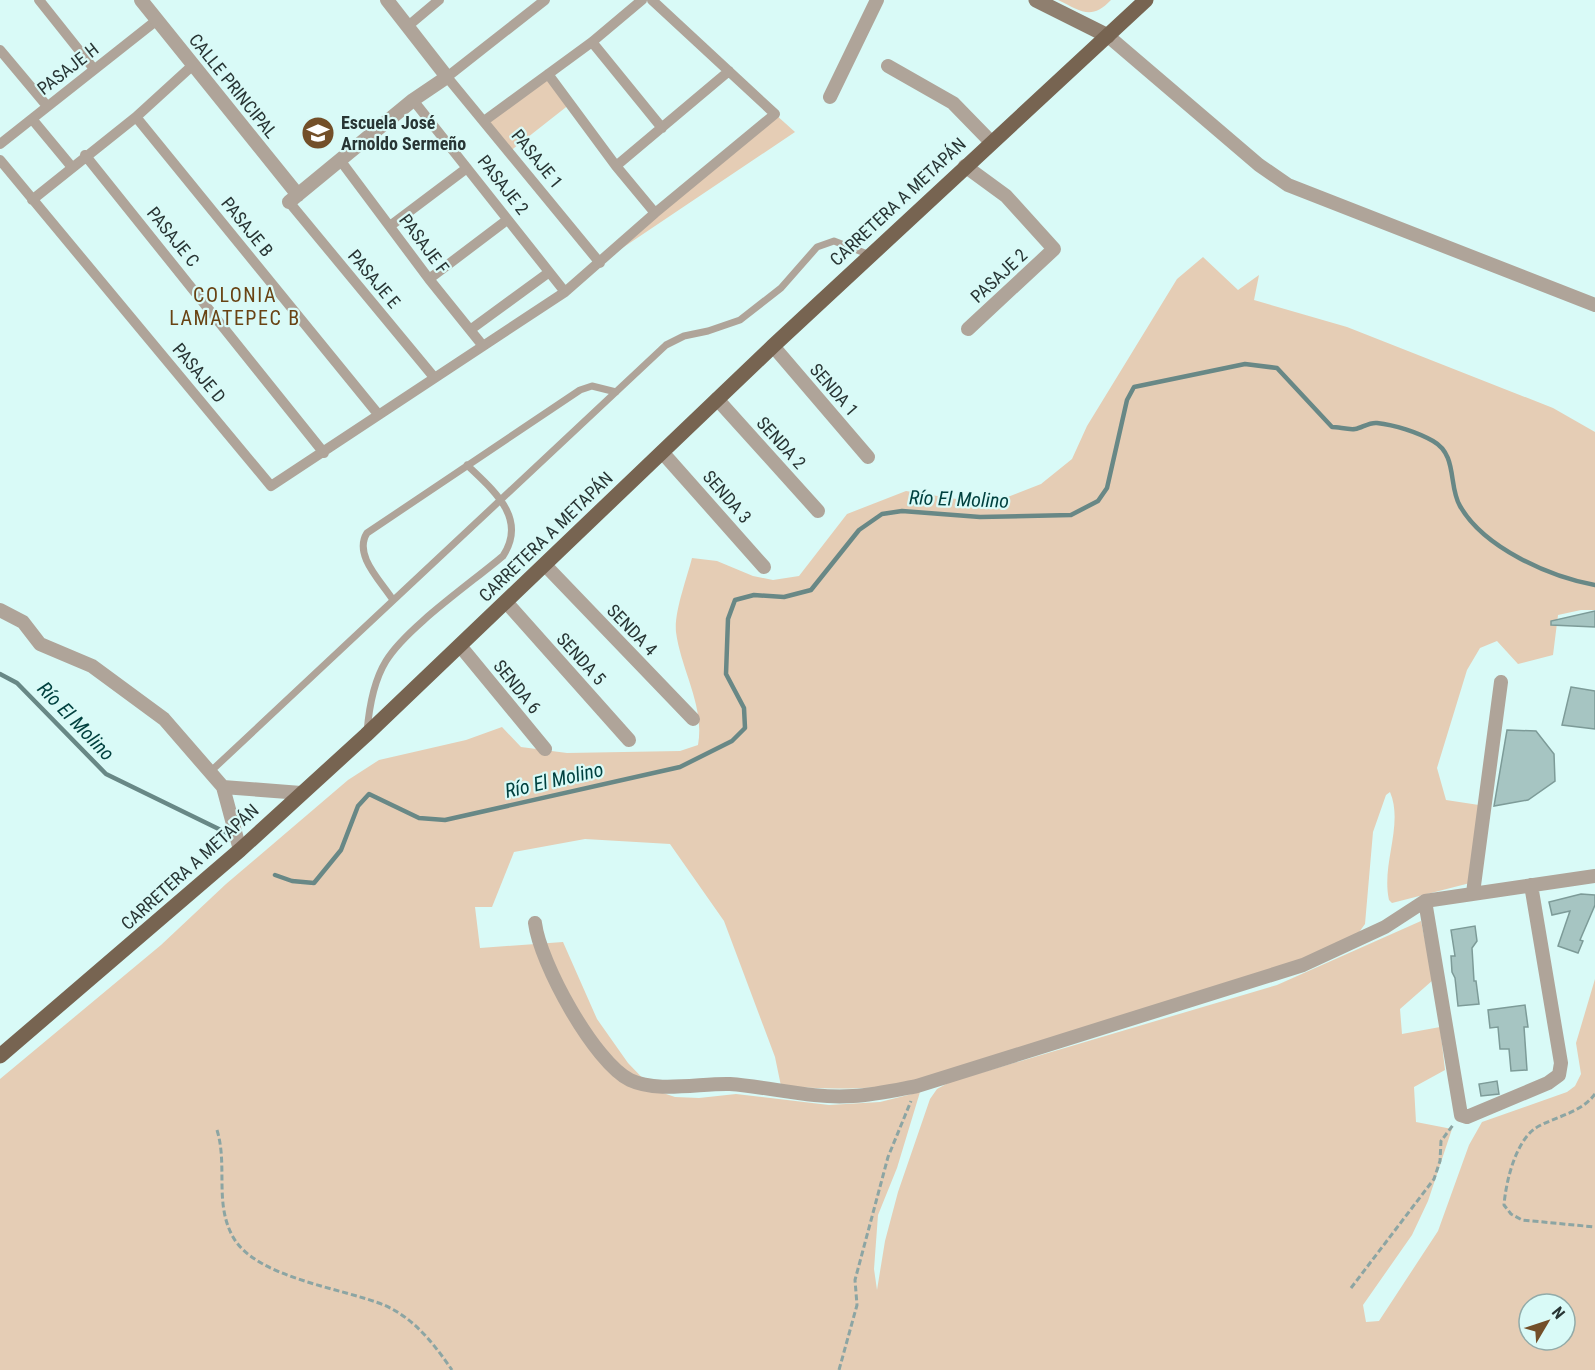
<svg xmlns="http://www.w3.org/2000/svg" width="1595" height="1370" font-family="'Roboto Condensed',sans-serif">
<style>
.green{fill:#e5cdb5;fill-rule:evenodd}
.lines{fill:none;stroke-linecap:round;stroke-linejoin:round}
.stream{stroke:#688886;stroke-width:4.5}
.building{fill:#a6c5c2;stroke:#7d9b98;stroke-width:1.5}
.path{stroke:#8ca5a3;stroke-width:3;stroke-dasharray:6 3;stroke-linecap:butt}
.service{stroke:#afa499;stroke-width:7}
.pedestrian{stroke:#afa499;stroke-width:10}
.minor{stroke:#afa499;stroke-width:14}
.secondary{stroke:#8f7f6f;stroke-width:15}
.primary{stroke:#776451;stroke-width:15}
.labels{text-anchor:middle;stroke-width:4.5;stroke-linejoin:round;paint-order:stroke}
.street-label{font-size:18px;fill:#283534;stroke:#d9faf7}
.poi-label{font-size:18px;font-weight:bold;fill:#283534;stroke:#d9faf7;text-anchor:start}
.neighbourhood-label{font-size:20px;letter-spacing:1.5px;fill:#694314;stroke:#d9faf7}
.water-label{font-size:20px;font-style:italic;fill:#00413f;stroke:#d9faf7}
</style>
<rect width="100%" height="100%" fill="#d9faf7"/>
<!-- green -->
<path class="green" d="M 1058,0 L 1111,0 C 1091,21 1081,11 1058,0 Z
M 548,74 L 570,104 L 509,152 L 484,121 Z
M 775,114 L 795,132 L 600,263 Z
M 1203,257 L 1238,290 L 1259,275 L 1254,300 L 1347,327 L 1553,408 L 1595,432 L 1595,610 L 1581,610 L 1558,615 L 1553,655 L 1518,664 L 1497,641 L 1480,648 L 1467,670 L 1437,768 L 1446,800 L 1479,805 L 1470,883 L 1392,903 L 1389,900 C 1381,864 1404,825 1390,792 L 1386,795 L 1373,832 L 1365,924 L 1357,935 L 1282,968 L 918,1084 C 870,1089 829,1090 781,1086 L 775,1057 L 724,921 L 670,844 L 585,839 L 514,852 L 492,907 L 475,907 L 480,948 L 563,942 L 597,1019 L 628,1063 L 654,1090 L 675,1097 L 699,1098 L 736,1094 L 829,1105 L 880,1102 L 920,1092 L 897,1168 L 878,1215 L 874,1269 L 877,1290 L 885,1241 L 898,1192 L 930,1099 L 937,1089 L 950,1082 L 1277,985 L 1421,921 L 1433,980 L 1400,1009 L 1402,1034 L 1440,1027 L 1445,1070 L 1414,1087 L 1416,1122 L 1452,1129 L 1428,1201 L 1412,1235 L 1363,1305 L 1366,1322 L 1379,1321 L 1438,1231 L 1469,1145 L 1482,1122 L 1567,1092 L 1575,1086 L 1581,1074 L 1576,1043 L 1595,979 L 1595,1370 L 0,1370 L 0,1079 L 161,945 L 226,884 L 348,780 L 379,760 L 466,740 L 502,727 L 521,747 L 567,753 L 680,751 L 698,745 C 705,706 681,670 676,632 C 674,612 687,578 692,558 L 717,561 L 753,576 L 773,580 L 799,576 L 847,514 L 906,491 L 975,502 L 1005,498 L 1041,484 L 1072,459 L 1087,426 L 1177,279 ZM 1529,1304 L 1565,1304 L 1565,1340 L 1529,1340 Z"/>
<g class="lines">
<!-- stream -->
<path class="stream" d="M 0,674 L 17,683 L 106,774 L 229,834
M 275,875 L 292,881 L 314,883 L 341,850 L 358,806 L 369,794 L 419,818 L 445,820 L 680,767 L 732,741 L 745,728 L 744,708 L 726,674 L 728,619 L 735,600 L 754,595 L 784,597 L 811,590 L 859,530 L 882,514 L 902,511 L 980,517 L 1071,515 L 1098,501 L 1107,488 L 1127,400 L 1134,387 L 1245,364 L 1277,368 L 1332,427 C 1339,427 1348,430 1355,429 C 1362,428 1369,422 1377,423 C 1395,425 1417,432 1433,441 C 1458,455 1448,486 1460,506 C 1484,548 1550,577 1595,585"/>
</g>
<!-- building -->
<path class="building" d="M 1595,611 L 1595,627 L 1551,625 L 1551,621 Z
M 1571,687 L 1595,691 L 1595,729 L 1562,725 Z
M 1507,730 L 1536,731 L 1554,754 L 1555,781 L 1528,800 L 1494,806 Z
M 1581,894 L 1595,895 L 1595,905 L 1580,940 L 1583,941 L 1578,953 L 1558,946 L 1570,911 L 1552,915 L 1549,902 Z
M 1475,926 L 1477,941 L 1472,948 L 1474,981 L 1476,981 L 1479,1004 L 1458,1006 L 1455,978 L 1452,972 L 1451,956 L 1455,956 L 1451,930 Z
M 1525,1005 L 1528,1027 L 1524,1027 L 1527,1070 L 1511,1071 L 1509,1049 L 1500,1049 L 1498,1027 L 1490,1028 L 1488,1010 Z
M 1497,1081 L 1499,1094 L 1481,1096 L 1479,1084 Z"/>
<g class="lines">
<!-- path -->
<path class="path" d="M 1595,1094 C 1582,1112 1558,1116 1539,1126 C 1516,1138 1506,1181 1504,1205 L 1511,1214 L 1522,1220 L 1595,1227
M 217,1130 C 228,1166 214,1203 233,1237 C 256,1278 342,1288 384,1305 C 414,1318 434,1344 452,1370
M 1351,1288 L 1434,1179 L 1440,1161 L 1441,1141 L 1453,1125
M 839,1370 L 857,1305 L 855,1280 L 888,1157 L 911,1101"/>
<!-- service -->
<path class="service" d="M 393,600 C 381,581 353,555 367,533 L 580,390 L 592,386 L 616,392
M 367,732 C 369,708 373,682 386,661 C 406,628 471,583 503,556 C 528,518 493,490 467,465
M 210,772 L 666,345 L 684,336 L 708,331 L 740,320 L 781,288 L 817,247 L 834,241 L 870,255"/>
<!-- pedestrian -->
<path class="pedestrian" d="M 39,0 L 94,69
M 545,0 L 447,77 L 600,263
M 408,26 L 439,0
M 592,42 L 662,128
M 0,50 L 47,106
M 548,74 L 616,166 L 655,213
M 413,100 L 565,292
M 136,117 L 378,414
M 32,119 L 71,166
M 484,121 L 592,42 L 642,0
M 0,144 L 157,20
M 85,155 L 324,453
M 0,160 L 271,486 L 565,292 L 655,213 L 775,114 L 652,0
M 340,160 L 429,279 L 483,346
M 616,166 L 729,71
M 32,200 L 136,117 L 193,65
M 289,202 L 433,376
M 390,226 L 467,168
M 429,279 L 507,220
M 470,330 L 548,273"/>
<!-- minor -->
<path class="minor" d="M 141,0 L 298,195
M 1108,36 L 1259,165 L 1288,185 L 1595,305
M 888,66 L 953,103 L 991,142
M 830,97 L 877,0
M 965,166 L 1006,196 L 1054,249 L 968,329
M 289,202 L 413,100 L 447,77 L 387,0
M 773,346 L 868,457
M 717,399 L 818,511
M 662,452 L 764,567
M 545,565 L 693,719
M 506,602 L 629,740
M 0,610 L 23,622 L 40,644 L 92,666 L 164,719 L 223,787 L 240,850
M 461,647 L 545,749
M 223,787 L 301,793
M 1473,893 L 1501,682
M 1425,901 L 1461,1115 L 1467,1117 L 1548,1083 L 1559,1075 L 1561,1063 L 1531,885
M 535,923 C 540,963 594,1062 630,1080 C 657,1093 701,1083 730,1084 C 771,1087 812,1099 853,1096 C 874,1095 896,1090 917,1086 L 1303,965 L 1385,927 L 1425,901 L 1595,876"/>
<!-- secondary -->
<path class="secondary" d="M 1036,0 L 1108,36"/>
<!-- primary -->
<path class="primary" d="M 0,1056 L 240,850 L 366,735 L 773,346 L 1146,0"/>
</g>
<!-- icons -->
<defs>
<symbol id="school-disc" viewBox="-11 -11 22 22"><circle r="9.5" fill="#734f29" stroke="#d9faf7"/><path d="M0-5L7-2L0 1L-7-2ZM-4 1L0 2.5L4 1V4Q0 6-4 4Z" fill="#fff"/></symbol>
</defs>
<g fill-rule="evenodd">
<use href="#school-disc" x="299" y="114" width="38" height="38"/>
</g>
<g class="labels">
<!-- street labels -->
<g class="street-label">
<text transform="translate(68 69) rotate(-38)" y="6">PASAJE H</text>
<text transform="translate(233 86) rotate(51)" y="6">CALLE PRINCIPAL</text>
<text transform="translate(537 159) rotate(51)" y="6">PASAJE 1</text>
<text transform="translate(503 185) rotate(52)" y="6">PASAJE 2</text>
<text transform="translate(898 202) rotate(-43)" y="6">CARRETERA A METAPÁN</text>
<text transform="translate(247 227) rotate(51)" y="6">PASAJE B</text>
<text transform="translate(173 237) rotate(51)" y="6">PASAJE C</text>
<text transform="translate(424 244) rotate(53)" y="6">PASAJE F</text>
<text transform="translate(999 276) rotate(-43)" y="6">PASAJE 2</text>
<text transform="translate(374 279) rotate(50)" y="6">PASAJE E</text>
<text transform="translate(199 373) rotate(50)" y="6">PASAJE D</text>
<text transform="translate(834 390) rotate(49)" y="6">SENDA 1</text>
<text transform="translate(781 443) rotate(48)" y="6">SENDA 2</text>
<text transform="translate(727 497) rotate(49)" y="6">SENDA 3</text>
<text transform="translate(546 537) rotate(-44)" y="6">CARRETERA A METAPÁN</text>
<text transform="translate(632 630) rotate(46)" y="6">SENDA 4</text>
<text transform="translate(581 659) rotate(48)" y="6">SENDA 5</text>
<text transform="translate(517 687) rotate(51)" y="6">SENDA 6</text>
<text transform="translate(190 867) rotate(-42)" y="6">CARRETERA A METAPÁN</text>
</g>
<!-- poi labels -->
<g class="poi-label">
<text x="341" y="129">Escuela José<tspan x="341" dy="21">Arnoldo Sermeño</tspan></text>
</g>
<!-- neighbourhood labels -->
<g class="neighbourhood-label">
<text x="235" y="302">COLONIA<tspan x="235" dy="23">LAMATEPEC B</tspan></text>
</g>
<!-- water labels -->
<g class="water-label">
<text transform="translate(959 499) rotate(2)" y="7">Río El Molino</text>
<text transform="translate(76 721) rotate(46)" y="7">Río El Molino</text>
<text transform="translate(554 780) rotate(-13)" y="7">Río El Molino</text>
</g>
</g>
<!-- north arrow -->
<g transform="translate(1547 1322) rotate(51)"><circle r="28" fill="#d9faf7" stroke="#92aba9" stroke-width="1.5"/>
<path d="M0-4.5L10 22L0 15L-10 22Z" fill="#734f29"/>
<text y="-9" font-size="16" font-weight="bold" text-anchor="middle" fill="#283534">N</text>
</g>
</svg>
